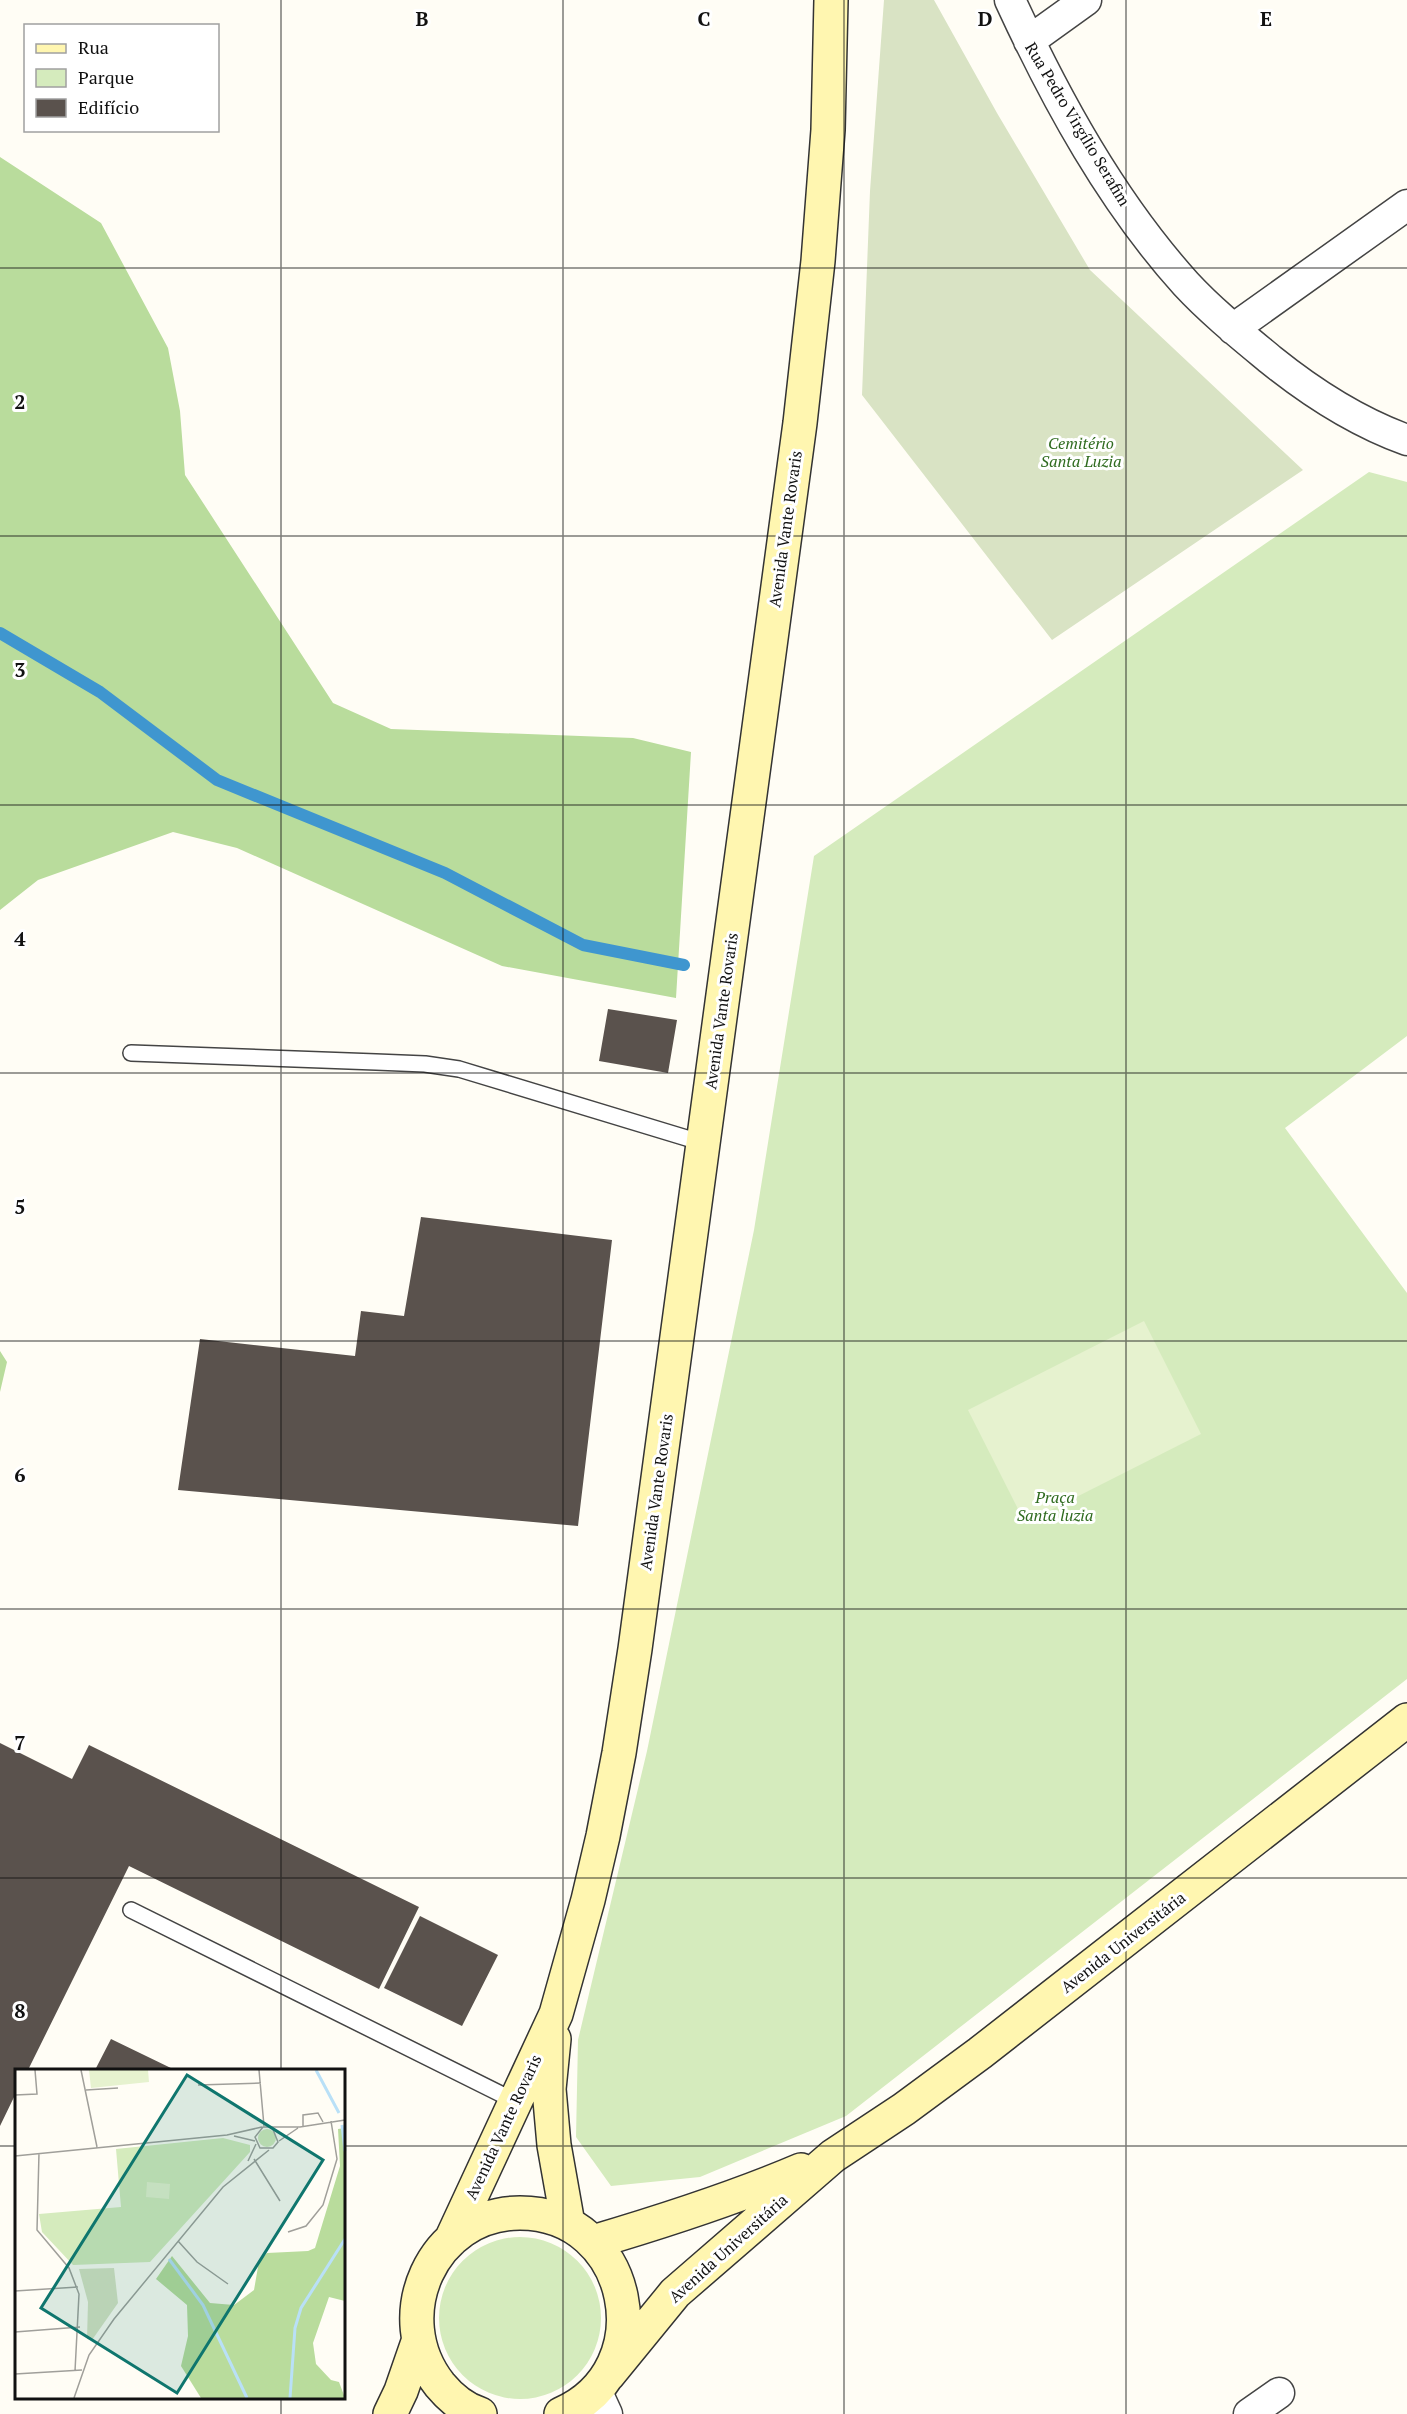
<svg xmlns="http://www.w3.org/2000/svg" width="1407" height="2414" font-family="'PT Serif',serif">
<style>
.green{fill:#d5ebbd}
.forest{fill:#b9dc9c}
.cemetery{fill:#d9e3c4}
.pitch{fill:#e6f2cf}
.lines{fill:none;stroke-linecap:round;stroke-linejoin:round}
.stream{stroke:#3f96cf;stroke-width:12}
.building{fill:#5a524d}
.lane-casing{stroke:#444;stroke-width:18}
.street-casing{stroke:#444;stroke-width:33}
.secondary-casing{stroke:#333;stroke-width:36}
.lane{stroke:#fff;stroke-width:15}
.street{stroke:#fff;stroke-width:30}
.secondary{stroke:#fff6b0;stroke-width:33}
.grid{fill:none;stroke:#111;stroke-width:1.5;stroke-opacity:0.55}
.labels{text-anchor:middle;stroke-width:6;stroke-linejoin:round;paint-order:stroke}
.street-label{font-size:16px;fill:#111;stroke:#fff}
.park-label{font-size:16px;font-style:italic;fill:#2f6b1f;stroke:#fff}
.inset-river{fill:none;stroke:#b9e0f7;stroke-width:3}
.inset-road{fill:none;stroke:#a09f9a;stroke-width:1.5}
.view{fill:#0f766e;fill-opacity:0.15;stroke:#0f766e;stroke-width:3}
.inset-edge{fill:none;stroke:#111;stroke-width:3}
.grid-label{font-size:20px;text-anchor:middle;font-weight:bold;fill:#111;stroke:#fff;stroke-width:6;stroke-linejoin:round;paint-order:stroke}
</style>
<rect width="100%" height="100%" fill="#fffdf5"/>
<!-- green -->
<path class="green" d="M 1369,472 L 1407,482 L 1407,1036 L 1285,1128 L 1407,1293 L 1407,1679 L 846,2116 L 700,2177 L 611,2186 L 576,2137 L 578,2040 L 647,1751 L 754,1230 L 814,856 Z
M439 2318a81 81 0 1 1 162 0a81 81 0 1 1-162 0Z"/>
<!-- forest -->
<path class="forest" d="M 0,157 L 101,223 L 168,348 L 180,411 L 185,475 L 333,703 L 391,729 L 633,738 L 691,752 L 676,998 L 502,966 L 237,848 L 173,832 L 38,880 L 0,910 Z
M 0,1351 L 7,1362 L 0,1392 Z"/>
<!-- cemetery -->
<path class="cemetery" d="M 884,0 L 934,0 L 997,113 L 1090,270 L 1303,470 L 1052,640 L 862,395 L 870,191 Z"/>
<!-- pitch -->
<path class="pitch" d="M 1144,1321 L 1201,1434 L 1025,1523 L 968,1410 Z"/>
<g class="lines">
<!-- stream -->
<path class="stream" d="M 0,633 L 100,692 L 217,780 L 445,873 L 583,945 L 684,965"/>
</g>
<!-- building -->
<path class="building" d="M 608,1009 L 677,1020 L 668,1073 L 599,1061 Z
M 421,1217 L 612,1240 L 578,1526 L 178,1490 L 200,1339 L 355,1356 L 361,1311 L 404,1316 Z
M 0,1743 L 72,1779 L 89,1745 L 419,1907 L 379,1989 L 129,1866 L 28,2070 L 16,2070 L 16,2093 L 0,2126 Z
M 420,1916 L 498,1955 L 462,2026 L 384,1988 Z
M 111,2039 L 175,2070 L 95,2070 Z"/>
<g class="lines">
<defs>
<path id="lane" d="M 131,1053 L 376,1062 L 425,1064 L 459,1069 L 703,1143
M 131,1910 L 515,2101"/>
<path id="street" d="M 1010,0 C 1056,100 1112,202 1186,284 C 1212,312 1242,336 1271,360 C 1312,393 1357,422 1407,440
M 1029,41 L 1086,0
M 1233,329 L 1407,205
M 596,2390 L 607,2414
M 1249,2414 L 1279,2393"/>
<path id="secondary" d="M 554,2039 L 549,2089 L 554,2145 L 568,2224
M 451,2240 L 556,2014 L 588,1900 L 603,1836 L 619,1753 L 635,1649 L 800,423 L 818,261 L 828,130 L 831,0
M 593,2242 C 664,2221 733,2199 801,2170
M 608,2375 L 675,2293 L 833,2156 L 904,2109 L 980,2053 L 1407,1720
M 390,2414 L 401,2391 L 418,2342
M 480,2414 C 464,2409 450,2397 440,2385 C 386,2317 432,2213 520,2213 C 632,2213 664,2369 561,2414"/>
</defs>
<!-- lane casing -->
<use href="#lane" class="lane-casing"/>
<!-- street casing -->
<use href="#street" class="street-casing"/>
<!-- secondary casing -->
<use href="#secondary" class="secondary-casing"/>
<!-- lane -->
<use href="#lane" class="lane"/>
<!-- street -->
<use href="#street" class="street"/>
<!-- secondary -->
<use href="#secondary" class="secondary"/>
</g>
<!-- grid -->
<path class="grid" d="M 281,0 L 281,2070M 563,0 L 563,2414M 844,0 L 844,2414M 1126,0 L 1126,2414M 0,268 L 1407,268M 0,536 L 1407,536M 0,805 L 1407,805M 0,1073 L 1407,1073M 0,1341 L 1407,1341M 0,1609 L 1407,1609M 0,1878 L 1407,1878M 0,2146 L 16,2146M 344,2146 L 1407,2146M 281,2398 L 281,2414"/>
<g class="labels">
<!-- street labels -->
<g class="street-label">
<text transform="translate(1078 124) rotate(59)" y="6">Rua Pedro Virgílio Serafim</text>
<text transform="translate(785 529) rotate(-82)" y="6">Avenida Vante Rovaris</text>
<text transform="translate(721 1011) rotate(-82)" y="6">Avenida Vante Rovaris</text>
<text transform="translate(656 1492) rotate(-82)" y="6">Avenida Vante Rovaris</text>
<text transform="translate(1123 1942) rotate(-38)" y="6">Avenida Universitária</text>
<text transform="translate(503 2127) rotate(-65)" y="6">Avenida Vante Rovaris</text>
<text transform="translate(728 2248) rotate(-42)" y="6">Avenida Universitária</text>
</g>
<!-- park labels -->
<g class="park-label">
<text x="1081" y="449">Cemitério<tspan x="1081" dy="18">Santa Luzia</tspan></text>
<text x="1055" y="1503">Praça<tspan x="1055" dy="18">Santa luzia</tspan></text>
</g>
</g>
<!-- overview -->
<g transform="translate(15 2069)">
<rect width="330" height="330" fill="#fffdf5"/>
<path d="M243 69a9 9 0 1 1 18 0a9 9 0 1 1-18 0ZM 208,69 L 235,76 L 235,83 L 135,193 L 58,196 L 27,163 L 24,145 L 106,138 L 101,80 Z" fill="#d5ebbd"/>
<path d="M 330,59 L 330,232 L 314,228 L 298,274 L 301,295 L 316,311 L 324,313 L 330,329 L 186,329 L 166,297 L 173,267 L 172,236 L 141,210 L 157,187 L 195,234 L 219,236 L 239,221 L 244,192 L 252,184 L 293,182 L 300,179 L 325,97 L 323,60 Z" fill="#b9dc9c"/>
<path d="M 99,199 L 103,234 L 77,271 L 72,270 L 73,233 L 64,200 Z" fill="#d9e3c4"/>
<path d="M 74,1 L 133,1 L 134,13 L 76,19 ZM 132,113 L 155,115 L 154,130 L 131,128 Z" fill="#e6f2cf"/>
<path class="inset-river" d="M 301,1 L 324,44M 327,56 L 330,82M 154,190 L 188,236 L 232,329M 275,329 L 280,259 L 286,239 L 330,170"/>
<path class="inset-road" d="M 66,1 L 82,78M 244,1 L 249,57M 183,16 L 246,14M 71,21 L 103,19M 0,26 L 22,25 L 20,1M 288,57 L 288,46 L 303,44 L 308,53M 257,58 L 263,73 L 258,79 L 245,79 L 240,68 L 248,58 L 285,58 L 330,51M 219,67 L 240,72M 264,72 L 283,59M 24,84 L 22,161 L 54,199 L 64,225 L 60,302M 0,87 L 212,66 L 247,58M 239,90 L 265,132M 233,92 L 241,75M 273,163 L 291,157 L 308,136 L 322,90 L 316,52M 163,172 L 182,193 L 213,215M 0,222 L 63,218M 0,263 L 65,258M 0,305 L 67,301M 59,329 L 74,286 L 99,250 L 208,118 L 254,81"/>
<path class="view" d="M 172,6 L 308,91 L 162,324 L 26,239 Z"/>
<rect width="330" height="330" class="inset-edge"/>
</g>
<g class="grid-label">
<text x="422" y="26">B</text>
<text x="704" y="26">C</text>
<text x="985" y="26">D</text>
<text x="1266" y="26">E</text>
<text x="20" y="409">2</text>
<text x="20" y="677">3</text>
<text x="20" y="946">4</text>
<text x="20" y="1214">5</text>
<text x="20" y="1482">6</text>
<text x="20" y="1750">7</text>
<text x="20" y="2018">8</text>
</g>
<!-- legend -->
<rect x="24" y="24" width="195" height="108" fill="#ffffff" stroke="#a0a0a0" stroke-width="1.5"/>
<rect x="36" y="44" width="30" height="9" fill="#fff6b0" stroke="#a0a0a0" stroke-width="1.5"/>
<text x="78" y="54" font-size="18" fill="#111111">Rua</text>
<rect x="36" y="69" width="30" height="18" fill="#d5ebbd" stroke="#a0a0a0" stroke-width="1.5"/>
<text x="78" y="84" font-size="18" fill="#111111">Parque</text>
<rect x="36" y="99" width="30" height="18" fill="#5a524d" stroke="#a0a0a0" stroke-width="1.5"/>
<text x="78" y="114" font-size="18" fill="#111111">Edifício</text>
</svg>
